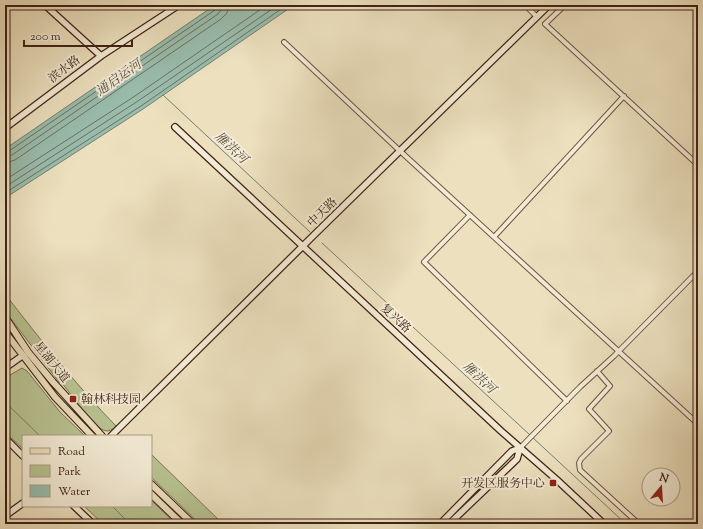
<svg xmlns="http://www.w3.org/2000/svg" width="703" height="529" font-family="'Sorts Mill Goudy','Noto Serif SC',serif">
<style>
.green{fill:#b8c291;stroke:#7c7253}
.water{fill:#99bdad;stroke:#757f70}
.lines{fill:none;stroke-linecap:round;stroke-linejoin:round}
.shore{stroke:#6c7061;stroke-width:1}
.stream{stroke:#757f70;stroke-width:1}
.street-casing{stroke:#6a523f;stroke-width:6}
.secondary-casing{stroke:#3f2215;stroke-width:8}
.primary-casing{stroke:#3f2215;stroke-width:8}
.street{stroke:#f3ebd5;stroke-width:4}
.secondary{stroke:#f3ebd5;stroke-width:5.5}
.primary{stroke:#ece0be;stroke-width:6}
.poi-dot{fill:#8f2418;stroke:#f3ebd5;stroke-width:1.5}
.labels{text-anchor:middle;stroke-width:4;stroke-linejoin:round;paint-order:stroke}
.street-label{font-size:12px;fill:#3f2215;stroke:#f3ebd5}
.poi-label{font-size:12px;fill:#3f2215;stroke:#f3ebd5;text-anchor:start}
.water-label{font-size:13px;font-style:italic;fill:#5a5043;stroke:#f3ebd5}
</style>
<rect width="100%" height="100%" fill="#ece0be"/>
<filter id="stains"><feTurbulence type="fractalNoise" baseFrequency=".005" numOctaves="4"/><feColorMatrix values="0 0 0 0 .2 0 0 0 0 .09 0 0 0 0 .02 0 0 0 .5 -.17"/></filter>
<radialGradient id="worn" r=".72"><stop offset=".6" stop-color="#630" stop-opacity="0"/><stop offset="1" stop-color="#630" stop-opacity=".3"/></radialGradient>
<!-- green -->
<path class="green" d="M 5,294 C 40,339 76,385 116,426 C 114,428 112,430 108,431 C 98,432 78,406 71,398 L 73,397 L 61,382 L 59,382 L 5,311 Z
M 5,340 C 11,348 10,354 5,363 Z
M 22,368 L 27,371 L 60,412 L 85,436 L 23,436 L 23,449 L 5,432 L 5,378 Z
M 151,454 L 223,524 L 200,524 L 151,477 Z
M 151,500 L 176,524 L 103,524 L 84,506 L 151,506 Z"/>
<!-- water -->
<path class="water" d="M 215,5 L 294,5 L 143,109 L 5,198 L 5,149 Z"/>
<g class="lines">
<!-- shore -->
<path class="shore" d="M 5,152 L 9,151 L 215,10 L 217,5
M 5,157 L 12,155 L 218,14 L 221,10 L 222,5
M 5,163 L 15,160 L 221,19 L 227,13 L 228,5
M 5,180 L 135,96 L 267,5
M 5,187 L 138,101 L 278,5
M 5,193 L 141,106 L 287,5"/>
<!-- stream -->
<path class="stream" d="M 203,5 L 208,10
M 163,95 L 310,232
M 322,243 L 530,435
M 5,402 L 40,436
M 532,437 L 626,524
M 112,506 L 130,524"/>
<defs>
<path id="street" d="M 525,5 L 537,17
M 565,5 L 545,24 L 698,165
M 284,42 L 400,151 L 698,424
M 470,215 L 424,262 L 567,401
M 494,237 L 624,96
M 597,371 L 610,386 L 589,409 L 609,431 L 581,459 L 579,463 L 580,470 L 639,524
M 520,448 L 580,387 L 614,356 L 698,271"/>
<path id="secondary" d="M 45,5 L 101,56
M 175,127 L 501,431 L 557,480 L 604,524
M 5,128 L 101,56 L 179,5
M 5,368 L 22,356
M 111,436 L 315,234 L 549,5
M 5,438 L 23,456
M 74,506 L 93,524
M 5,516 L 23,503
M 440,524 L 512,451 L 520,448
M 449,524 L 517,459 L 520,448"/>
<path id="primary" d="M 5,317 L 28,352 L 53,382 L 102,436
M 5,332 L 55,397 L 92,436
M 151,484 L 193,524
M 151,494 L 182,524"/>
</defs>
<!-- street casing -->
<use href="#street" class="street-casing"/>
<!-- secondary casing -->
<use href="#secondary" class="secondary-casing"/>
<!-- primary casing -->
<use href="#primary" class="primary-casing"/>
<!-- street -->
<use href="#street" class="street"/>
<!-- secondary -->
<use href="#secondary" class="secondary"/>
<!-- primary -->
<use href="#primary" class="primary"/>
</g>
<!-- markers -->
<g class="poi-dot">
<rect x="69" y="395" width="8" height="8" rx="2"/>
<rect x="549" y="479" width="8" height="8" rx="2"/>
</g>
<g class="labels">
<!-- street labels -->
<g class="street-label">
<text transform="translate(64 69) rotate(-37)" y="4">滨水路</text>
<text transform="translate(322 212) rotate(-44)" y="4">中天路</text>
<text transform="translate(396 318) rotate(43)" y="4">复兴路</text>
<text transform="translate(52 362) rotate(51)" y="4">星湖大道</text>
</g>
<!-- poi labels -->
<g class="poi-label">
<text x="81" y="403">翰林科技园</text>
<text x="545" y="487" text-anchor="end">开发区服务中心</text>
</g>
<!-- water labels -->
<g class="water-label">
<text transform="translate(118 77) rotate(-35)" y="5">通启运河</text>
<text transform="translate(232 147) rotate(43)" y="5">雁洪河</text>
<text transform="translate(480 377) rotate(43)" y="5">雁洪河</text>
</g>
</g>
<!-- margin -->
<rect width="703" height="529" fill="none" stroke="#ece0be" stroke-width="20"/>
<rect x="6" y="6" width="691" height="517" fill="none" stroke="#3f2215" stroke-width="2"/>
<rect x="10" y="10" width="683" height="509" fill="none" stroke="#3f2215"/>
<!-- legend -->
<rect x="22" y="435" width="130" height="72" fill="#f3ebd5" stroke="#ab9b88"/>
<rect x="30" y="448" width="20" height="6" fill="#ece0be" stroke="#ab9b88"/>
<text x="58" y="455" font-size="12" fill="#3f2215">Road</text>
<rect x="30" y="465" width="20" height="12" fill="#b8c291" stroke="#ab9b88"/>
<text x="58" y="475" font-size="12" fill="#3f2215">Park</text>
<rect x="30" y="485" width="20" height="12" fill="#99bdad" stroke="#ab9b88"/>
<text x="58" y="495" font-size="12" fill="#3f2215">Water</text>
<!-- north arrow -->
<g transform="translate(661 487) rotate(18)"><circle r="19" fill="#f3ebd5" stroke="#ab9b88"/>
<path d="M0-3L7 15L0 10L-7 15Z" fill="#8f2418"/>
<text y="-6" font-size="11" font-weight="bold" text-anchor="middle" fill="#3f2215">N</text>
</g>
<!-- scale -->
<path d="M24 40v6h108v-6" fill="none" stroke="#3f2215" stroke-width="2"/>
<text x="30" y="40" font-size="12" fill="#3f2215" stroke="#f3ebd5" stroke-width="3" paint-order="stroke">200 m</text>
<rect width="100%" height="100%" filter="url(#stains)"/>
<rect width="100%" height="100%" fill="url(#worn)"/>
</svg>
